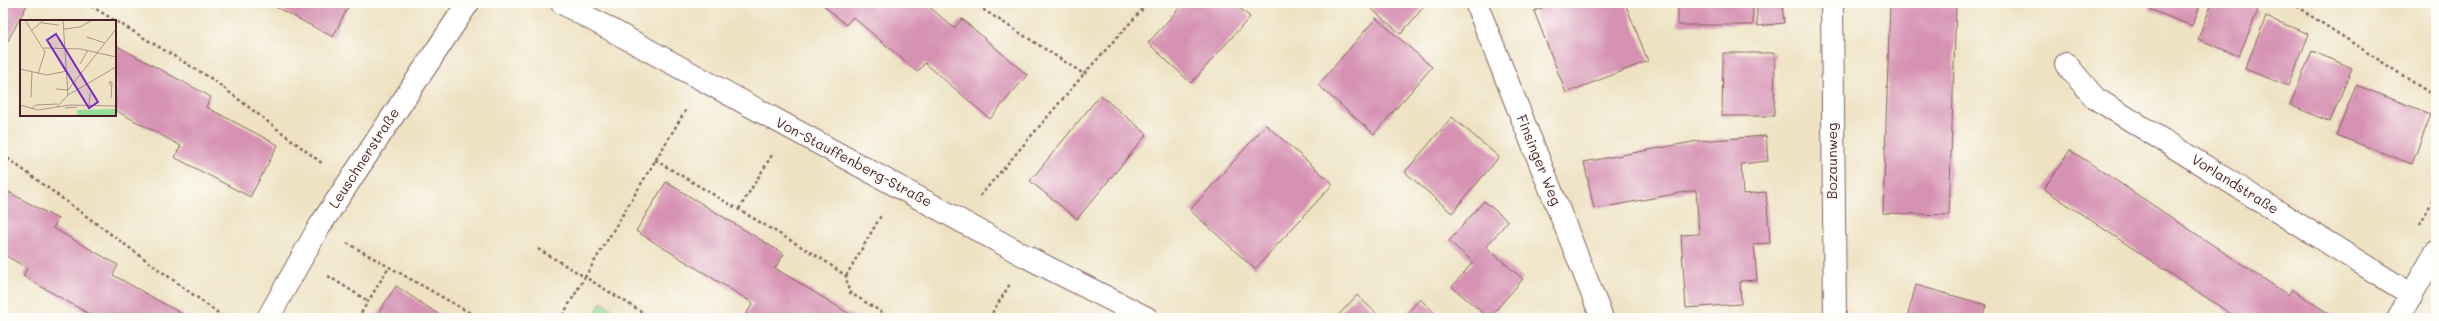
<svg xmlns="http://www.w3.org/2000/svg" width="2439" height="321" font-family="Mali,sans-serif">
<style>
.green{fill:#95de98;stroke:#707e62}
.building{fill:#d692b2}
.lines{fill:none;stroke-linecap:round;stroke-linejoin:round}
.minor-casing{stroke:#836360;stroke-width:24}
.secondary-casing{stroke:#836360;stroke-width:24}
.path{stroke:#836360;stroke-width:2.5;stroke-dasharray:3 3;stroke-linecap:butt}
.minor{stroke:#fff;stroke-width:22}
.secondary{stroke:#fff;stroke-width:22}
.labels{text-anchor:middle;stroke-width:3;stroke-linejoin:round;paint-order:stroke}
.street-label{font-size:14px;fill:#4a1f2b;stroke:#fdfcf7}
.inset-road{fill:none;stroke:#ac9486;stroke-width:1}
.view{fill:#7b2cbf;fill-opacity:0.15;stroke:#7b2cbf;stroke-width:2}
.inset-edge{fill:none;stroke:#4a1f2b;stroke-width:2}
</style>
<rect width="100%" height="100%" fill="#fdfcf7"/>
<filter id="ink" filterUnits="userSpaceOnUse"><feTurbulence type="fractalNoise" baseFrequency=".025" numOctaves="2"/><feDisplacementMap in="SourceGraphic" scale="8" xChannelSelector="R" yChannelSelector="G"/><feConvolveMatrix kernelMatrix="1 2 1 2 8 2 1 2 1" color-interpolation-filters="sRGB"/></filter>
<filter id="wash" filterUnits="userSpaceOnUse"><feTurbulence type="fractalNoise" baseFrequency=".012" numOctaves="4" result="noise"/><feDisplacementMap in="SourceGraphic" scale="16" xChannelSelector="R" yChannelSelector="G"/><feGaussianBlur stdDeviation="0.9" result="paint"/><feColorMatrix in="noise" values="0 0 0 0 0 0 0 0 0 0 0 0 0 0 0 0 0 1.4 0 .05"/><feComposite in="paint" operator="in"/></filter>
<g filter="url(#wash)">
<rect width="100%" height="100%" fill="#eee2c3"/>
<!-- green -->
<path class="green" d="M 601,302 L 625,318 L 593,318 Z"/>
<g id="blocks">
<!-- building -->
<path class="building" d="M 3,3 L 28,3 L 3,50 Z
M 268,3 L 350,3 L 333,37 Z
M 821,3 L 925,3 L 954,28 L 962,19 L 1027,75 L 990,119 L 925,63 L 917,72 L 853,17 L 846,25 Z
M 1184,3 L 1234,3 L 1250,17 L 1191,83 L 1148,43 Z
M 1377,3 L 1423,3 L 1425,5 L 1401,34 L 1372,9 Z
M 1554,3 L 1625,3 L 1648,61 L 1566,93 L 1534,11 Z
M 1678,3 L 1753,3 L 1753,25 L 1678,25 Z
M 1756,3 L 1782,3 L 1784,23 L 1758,26 Z
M 1965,3 L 1965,6 L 1956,6 L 1949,215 L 1883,213 L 1890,4 Z
M 2152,3 L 2201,3 L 2192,26 L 2149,9 Z
M 2212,3 L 2239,3 L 2258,10 L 2239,56 L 2198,39 Z
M 2266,17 L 2309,34 L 2288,86 L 2245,69 Z
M 1376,18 L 1432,67 L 1374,134 L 1318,85 Z
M 115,45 L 211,97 L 206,107 L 278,145 L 250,197 L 174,157 L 181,146 L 115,110 Z
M 2312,51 L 2352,68 L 2330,122 L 2290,105 Z
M 1723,53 L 1775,53 L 1774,116 L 1722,116 Z
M 2356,85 L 2431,114 L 2412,164 L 2336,135 Z
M 1100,95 L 1147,134 L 1077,219 L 1030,181 Z
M 1452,117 L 1499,157 L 1452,213 L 1405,172 Z
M 1266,125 L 1333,184 L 1255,269 L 1190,210 Z
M 1766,136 L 1768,161 L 1741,164 L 1743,194 L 1766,192 L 1770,243 L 1754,244 L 1757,280 L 1740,281 L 1741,304 L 1686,308 L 1681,235 L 1699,234 L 1696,190 L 1594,209 L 1584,162 L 1698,141 Z
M 2070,150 L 2288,295 L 2292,289 L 2335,318 L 2237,318 L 2044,189 Z
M 666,182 L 784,254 L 775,268 L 856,318 L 748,318 L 745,316 L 753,303 L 636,231 Z
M 3,189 L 58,219 L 53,228 L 118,265 L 113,275 L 184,315 L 183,318 L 86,318 L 89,314 L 23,276 L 27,268 L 3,254 Z
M 1484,201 L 1508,221 L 1486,247 L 1523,279 L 1489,318 L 1452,287 L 1473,262 L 1449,241 Z
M 1916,285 L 1986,305 L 1982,318 L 1907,318 Z
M 396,286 L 444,318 L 375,318 Z
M 1357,295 L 1381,318 L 1336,318 Z
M 1420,299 L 1440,318 L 1403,318 Z"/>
</g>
</g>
<g filter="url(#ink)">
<use href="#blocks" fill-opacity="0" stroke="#836360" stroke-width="1"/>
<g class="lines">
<defs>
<path id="minor" d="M 562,3 L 1027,257 L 1147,318
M 1476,3 L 1602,318
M 1832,3 L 1835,318
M 2066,64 L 2095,98 L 2412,295
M 268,318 L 319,227 L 468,3"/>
<path id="secondary" d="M 2398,318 L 2436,252"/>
</defs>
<!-- minor casing -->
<use href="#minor" class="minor-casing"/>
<!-- secondary casing -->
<use href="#secondary" class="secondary-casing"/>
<!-- path -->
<path class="path" d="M 86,3 L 212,79 L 323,164
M 973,3 L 1084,74 L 1148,3
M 2291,3 L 2436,97
M 3,155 L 225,318
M 655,160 L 822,259 L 846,276 L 849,292 L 891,318
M 980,196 L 1084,74
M 739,209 L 772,155
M 2420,224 L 2436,194
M 347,243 L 479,318
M 538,249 L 585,277 L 561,318
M 328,276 L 368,301
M 846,276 L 882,214
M 358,318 L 389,267
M 652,318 L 585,277 L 687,108
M 989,318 L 1010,284"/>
<!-- minor -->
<use href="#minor" class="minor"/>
<!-- secondary -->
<use href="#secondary" class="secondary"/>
</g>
</g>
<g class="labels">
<!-- street labels -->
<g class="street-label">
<text transform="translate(364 158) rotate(-57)" y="5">Leuschnerstraße</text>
<text transform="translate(1539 160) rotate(68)" y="5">Finsinger Weg</text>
<text transform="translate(1832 161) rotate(-90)" y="5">Bozaunweg</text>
<text transform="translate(854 162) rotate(28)" y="5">Von-Stauffenberg-Straße</text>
<text transform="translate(2235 184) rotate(32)" y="5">Vorlandstraße</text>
</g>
</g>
<!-- overview -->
<g transform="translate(20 20)">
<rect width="96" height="96" fill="#eee2c3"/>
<path d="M 96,89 L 96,96 L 57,96 L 57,90 Z" fill="#95de98"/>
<path class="inset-road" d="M 5,0 L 25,32 L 18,54M 43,0 L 48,75M 22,3 L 39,5M 44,9 L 60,7 L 72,0M 12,10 L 24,0M 69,18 L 67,17 L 85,23M 24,28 L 61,29 L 96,37M 60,44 L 68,30M 0,49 L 27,55 L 47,51M 36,69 L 48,70M 48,70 L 96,9M 11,77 L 12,52M 91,78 L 92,62 L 89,62 L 91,66M 0,85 L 18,90 L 50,85 L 96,86M 69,86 L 70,73M 37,87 L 48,75 L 96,47M 45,88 L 57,87M 11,89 L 16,85 L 38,84"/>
<path class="view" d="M 36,14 L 78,82 L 69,88 L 27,20 Z"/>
<rect width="96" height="96" class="inset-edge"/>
</g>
<!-- margin -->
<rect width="2439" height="321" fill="none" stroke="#fdfcf7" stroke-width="16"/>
</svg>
